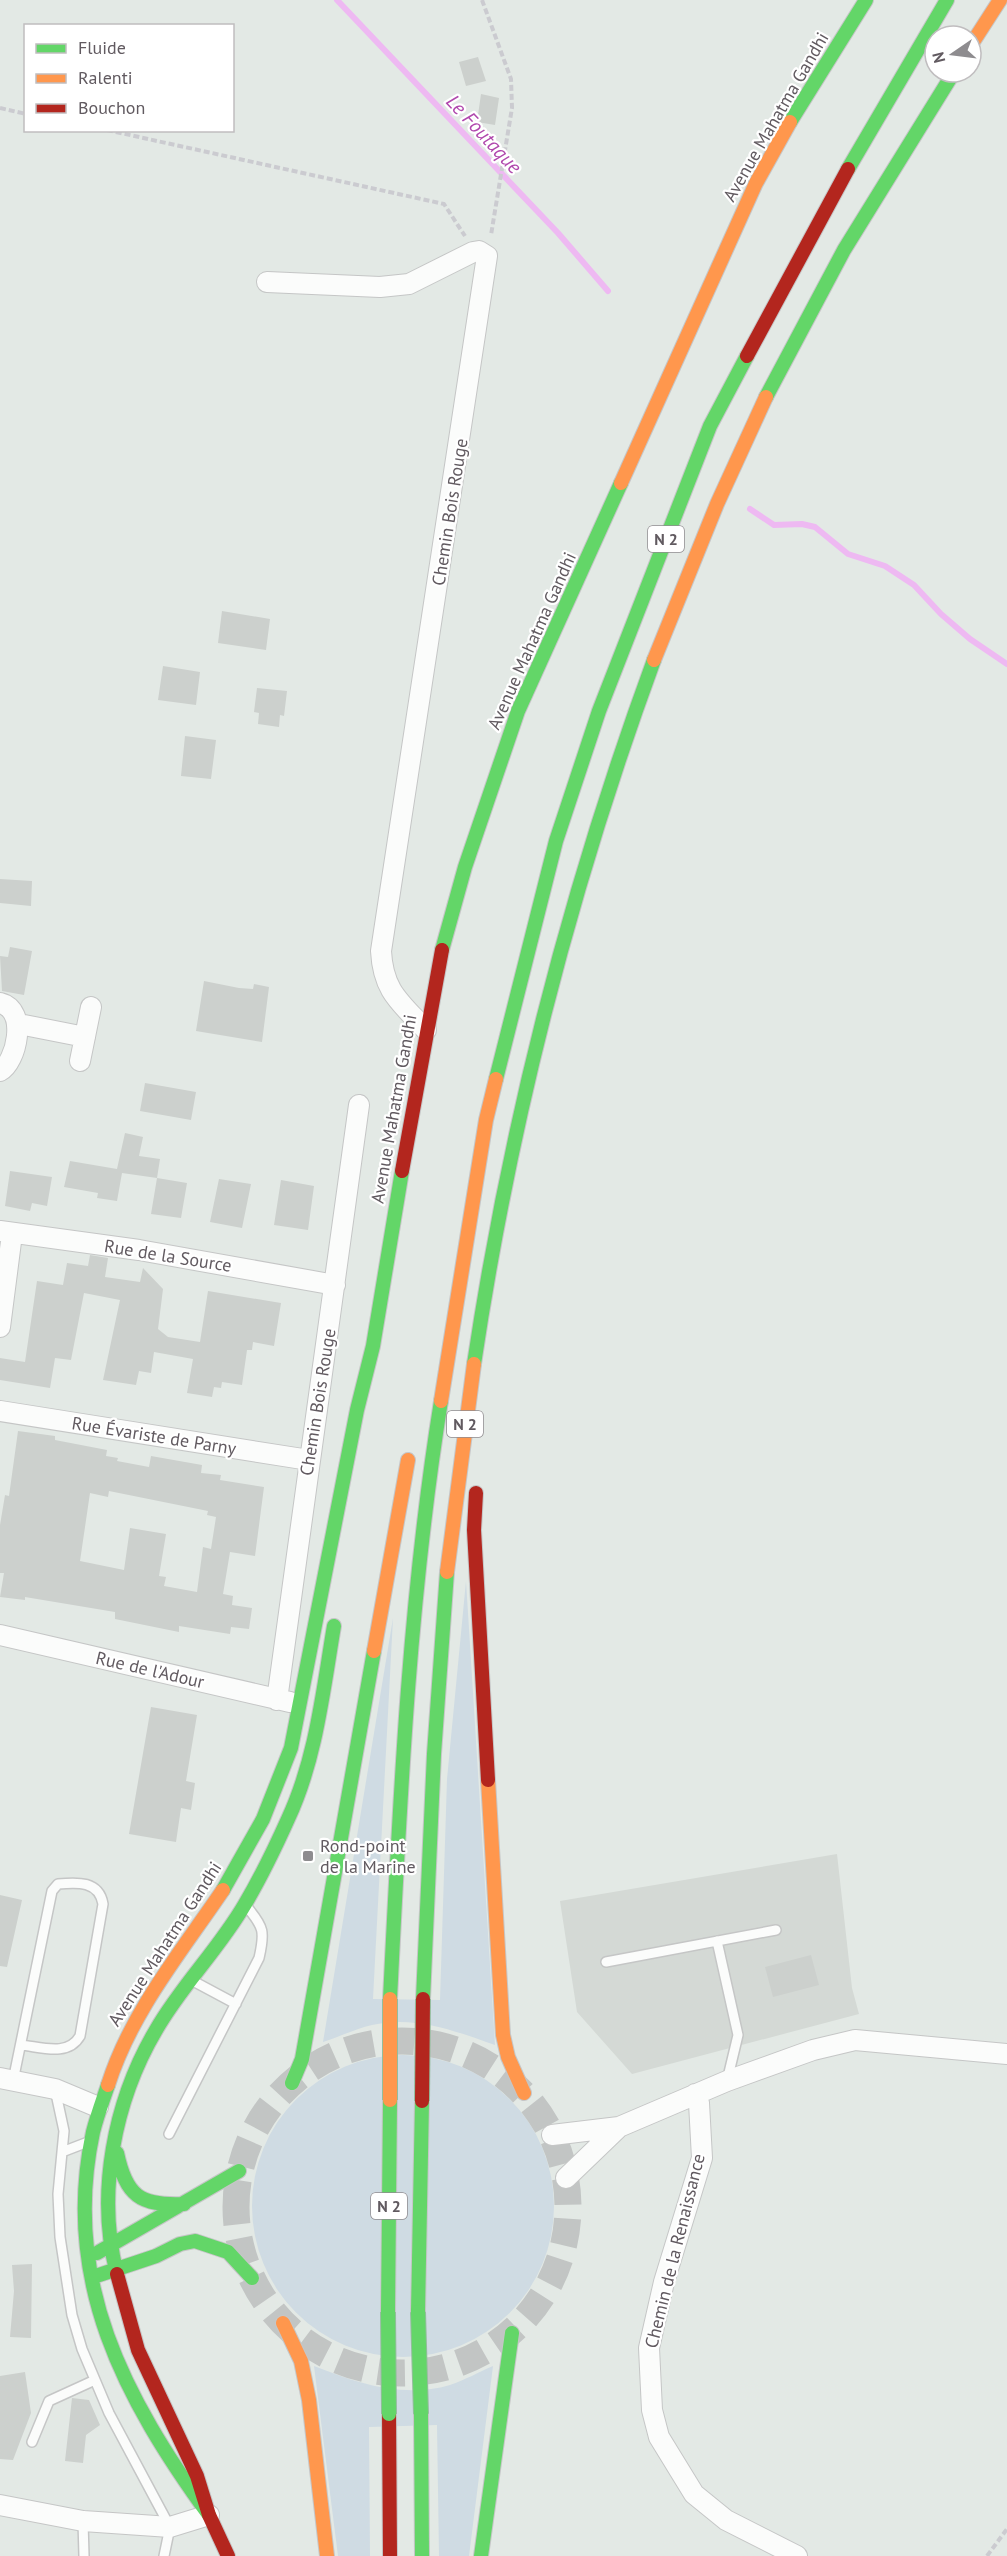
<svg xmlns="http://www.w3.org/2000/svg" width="1007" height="2556" font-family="'PT Sans',sans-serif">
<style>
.industrial{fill:#d4d9d5}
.green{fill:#cfdbe3}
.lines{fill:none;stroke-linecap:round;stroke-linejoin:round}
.stream{stroke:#eeb9f2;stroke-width:6}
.building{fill:#ccd0cd;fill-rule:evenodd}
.secondary-tunnel{stroke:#c2c5c4;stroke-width:27;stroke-dasharray:27 14;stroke-linecap:butt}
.lane-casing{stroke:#c5c6c6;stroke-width:12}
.street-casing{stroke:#c5c6c6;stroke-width:22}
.fast-casing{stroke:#c6c6c7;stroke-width:16}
.slow-casing{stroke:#c6c6c7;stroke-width:16}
.jam-casing{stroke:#c6c6c7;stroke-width:16}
.path{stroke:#cbcbd0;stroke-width:4;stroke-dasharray:6 3;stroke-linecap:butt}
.lane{stroke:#fbfcfb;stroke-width:9}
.street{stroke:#fbfcfb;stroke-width:20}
.fast{stroke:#63d668;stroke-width:14}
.slow{stroke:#ff974d;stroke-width:14}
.jam{stroke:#b3261e;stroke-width:14}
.fast-bridge-casing{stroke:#94bd9d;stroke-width:16;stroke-linecap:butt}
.slow-bridge-casing{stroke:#94bd9d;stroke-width:16;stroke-linecap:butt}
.jam-bridge-casing{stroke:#94bd9d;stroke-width:16;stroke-linecap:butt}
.fast-bridge{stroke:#63d668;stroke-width:14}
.slow-bridge{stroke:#ff974d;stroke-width:14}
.jam-bridge{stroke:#b3261e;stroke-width:14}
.poi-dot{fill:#8e8c8f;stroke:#fff;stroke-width:2}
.labels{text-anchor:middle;stroke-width:4.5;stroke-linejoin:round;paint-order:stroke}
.shield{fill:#fff;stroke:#908c90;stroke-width:1.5}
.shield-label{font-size:16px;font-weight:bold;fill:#615a60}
.street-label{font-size:18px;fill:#615a60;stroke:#fff}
.poi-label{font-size:18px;fill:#615a60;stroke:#fff;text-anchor:start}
.water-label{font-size:20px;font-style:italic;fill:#b048ad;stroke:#fff}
</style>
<rect width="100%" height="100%" fill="#e3e9e5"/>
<!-- industrial -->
<path class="industrial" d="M 837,1854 L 852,1988 L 859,2014 L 632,2074 L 577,2012 L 560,1901 Z"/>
<!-- green -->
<path class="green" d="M 466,1581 L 495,2045 C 455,2031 415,2015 372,2025 C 355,2029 339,2037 323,2042 L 393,1618 L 373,1999 L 440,2000 L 447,1779 Z
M252 2206a151 151 0 1 1 302 0a151 151 0 1 1-302 0Z
M 314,2366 C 357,2383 403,2399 450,2385 C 465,2380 479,2372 493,2366 L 469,2556 L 439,2556 L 437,2425 L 369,2427 L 370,2556 L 338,2556 Z"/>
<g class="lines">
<!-- stream -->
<path class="stream" d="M 337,0 L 558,233 L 608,291
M 750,509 L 774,525 L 802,524 L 815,527 L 848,554 L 885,566 L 914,585 L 941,614 L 970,639 L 1007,664"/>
</g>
<!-- building -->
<path class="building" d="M 478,57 L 486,81 L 466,86 L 459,62 Z
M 481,94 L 499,98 L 495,125 L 477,122 Z
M 222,611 L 270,619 L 266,650 L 218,643 Z
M 163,666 L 200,672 L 196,705 L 158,700 Z
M 257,688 L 287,691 L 284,716 L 280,715 L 279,727 L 258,724 L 259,713 L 254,712 Z
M 185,736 L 216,740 L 211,779 L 181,776 Z
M 0,879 L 32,881 L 31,906 L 0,903 Z
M 10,947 L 32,951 L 24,995 L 2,991 L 0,956 L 8,957 Z
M 204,981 L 239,988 L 253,989 L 254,984 L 269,987 L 262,1042 L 196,1031 Z
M 145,1083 L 196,1092 L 191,1120 L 140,1111 Z
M 125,1133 L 143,1137 L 139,1156 L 160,1159 L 157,1178 L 187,1183 L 181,1218 L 151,1214 L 157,1178 L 122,1173 L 117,1201 L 97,1198 L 98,1193 L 64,1187 L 70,1161 L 117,1169 Z
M 10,1171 L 52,1177 L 47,1206 L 32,1203 L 30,1211 L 5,1206 Z
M 219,1179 L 251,1184 L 242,1228 L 210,1222 Z
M 281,1180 L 314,1186 L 308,1230 L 274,1225 Z
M 90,1255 L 108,1258 L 105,1277 L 140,1282 L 143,1268 L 163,1289 L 158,1329 L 168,1337 L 200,1342 L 208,1291 L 281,1303 L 274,1346 L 253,1342 L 252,1350 L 247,1350 L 242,1385 L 222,1382 L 221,1388 L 214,1387 L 212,1397 L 187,1393 L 193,1359 L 154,1352 L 151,1373 L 139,1371 L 136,1385 L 103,1380 L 120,1300 L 84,1293 L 71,1360 L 55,1358 L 50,1388 L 0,1380 L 0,1358 L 25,1362 L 37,1281 L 63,1285 L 67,1263 L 88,1266 Z
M 18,1431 L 55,1436 L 55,1440 L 107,1450 L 106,1456 L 118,1458 L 117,1461 L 149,1467 L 151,1456 L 202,1465 L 201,1473 L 221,1475 L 220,1480 L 264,1487 L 255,1556 L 230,1552 L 223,1594 L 233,1596 L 232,1605 L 252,1608 L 249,1629 L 231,1627 L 230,1634 L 179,1626 L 179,1632 L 115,1619 L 115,1612 L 25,1597 L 25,1600 L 0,1597 L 4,1573 L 0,1573 L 0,1525 L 5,1495 L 9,1496 ZM 109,1491 L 208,1511 L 207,1515 L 216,1517 L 211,1549 L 203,1547 L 197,1592 L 164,1586 L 166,1577 L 159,1576 L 166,1534 L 130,1528 L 124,1570 L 80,1561 L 90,1493 L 108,1497 Z
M 151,1707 L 197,1715 L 186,1781 L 195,1783 L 191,1810 L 181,1808 L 176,1842 L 129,1834 Z
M 0,1895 L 22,1900 L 7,1967 L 0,1966 Z
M 811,1955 L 819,1985 L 773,1997 L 765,1967 Z
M 32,2264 L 31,2338 L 10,2337 L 14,2291 L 12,2265 Z
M 25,2372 L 31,2413 L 13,2460 L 0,2459 L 0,2376 Z
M 72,2398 L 89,2400 L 100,2425 L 86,2435 L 83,2463 L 65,2461 Z"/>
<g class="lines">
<!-- secondary-tunnel -->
<path class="secondary-tunnel" d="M236 2207a166 166 0 1 1 332 0a166 166 0 1 1-332 0Z"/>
<defs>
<path id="lane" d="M 717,1941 L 738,2035 L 727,2081
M 606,1962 L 776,1930
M 193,1981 L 236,2004
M 13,2081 L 52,1891 L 58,1884 C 78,1882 99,1881 103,1904 L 80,2036 C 68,2057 41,2047 21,2045
M 55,2089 L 64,2131 L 58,2194 L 60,2237 L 72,2315 L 82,2349 L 109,2413 L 170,2527 L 164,2556
M 169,2134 L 259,1958 C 265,1932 264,1927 247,1907
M 62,2152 L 88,2142
M 32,2442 L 49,2401 L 95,2380
M 83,2521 L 84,2556"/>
<path id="street" d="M 267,282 L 380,287 L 409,284 L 473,252 L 479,251 L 487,256 L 381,951 C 383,991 400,1002 426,1030
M 0,1003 C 29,1010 16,1063 0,1071
M 19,1024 L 85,1037
M 80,1061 L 91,1007
M 0,1231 L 139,1250 L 335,1285
M 0,1327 L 12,1234
M 0,1411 L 309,1460
M 0,1635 L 290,1702
M 277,1700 L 359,1105
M 0,2078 L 55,2089 L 98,2107
M 695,2094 L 699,2103 L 702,2158 L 664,2282 L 649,2348 L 652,2410 L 659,2437 L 694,2494 L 726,2520 L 797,2556
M 552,2135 L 619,2127 L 727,2081 L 813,2050 L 855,2040 L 1007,2054
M 566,2178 L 619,2127
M 0,2505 L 83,2521 L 170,2527 L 209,2515"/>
<path id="fast" d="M 790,122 L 866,0
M 848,169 L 947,0
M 766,397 L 844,250 L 954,72
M 442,950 L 465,867 L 518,711 L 621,483
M 496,1079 L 556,841 L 599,711 L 710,426 L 747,356
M 474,1364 C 510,1123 570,889 654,660
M 223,1890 L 263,1819 L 291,1748 L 357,1410 L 373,1346 L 402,1171
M 390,1999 C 400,1799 409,1599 441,1401
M 423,1999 L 434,1754 L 447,1572
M 292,2083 L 302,2059 L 374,1651
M 108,2085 C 103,2100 97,2116 93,2132 C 61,2281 125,2399 209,2515
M 117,2153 C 126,2196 140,2206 184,2204
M 97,2253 L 239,2171
M 117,2274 C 96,2194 114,2101 156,2030 C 181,1986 219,1949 245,1904 C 261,1877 275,1848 288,1819 C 316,1759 323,1691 334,1626
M 99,2275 L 156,2256 L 180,2244 L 195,2241 L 228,2252 L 252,2278
M 388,2312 L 390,2100
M 418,2312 L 422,2101
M 421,2414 L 422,2556
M 481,2556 L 512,2333"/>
<path id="slow" d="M 971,45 L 1000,0
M 621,483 L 756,183 L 790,122
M 654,660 L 717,504 L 766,397
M 441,1401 L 486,1120 L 496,1079
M 447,1572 L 474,1364
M 374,1651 L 408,1460
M 488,1780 L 503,2035 L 508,2057 L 524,2093
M 108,2085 C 131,2012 181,1952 223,1890
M 283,2323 L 301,2361 L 309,2400 L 327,2556"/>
<path id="jam" d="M 747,356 L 848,169
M 402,1171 L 442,950
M 476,1493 L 474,1530 L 488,1780
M 117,2274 L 138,2350 L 197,2476 L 209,2515 L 228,2556
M 389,2414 L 390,2556"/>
</defs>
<!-- lane casing -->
<use href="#lane" class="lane-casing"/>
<!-- street casing -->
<use href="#street" class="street-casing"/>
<!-- fast casing -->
<use href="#fast" class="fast-casing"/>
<!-- slow casing -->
<use href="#slow" class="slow-casing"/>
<!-- jam casing -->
<use href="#jam" class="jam-casing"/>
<!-- path -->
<path class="path" d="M 482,0 L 511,79 L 512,108 L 491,235
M 0,108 L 26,114
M 107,130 L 444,204 L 465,236
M 987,2556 L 1007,2529"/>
<!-- lane -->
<use href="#lane" class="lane"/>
<!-- street -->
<use href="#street" class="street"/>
<!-- fast -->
<use href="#fast" class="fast"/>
<!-- slow -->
<use href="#slow" class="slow"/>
<!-- jam -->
<use href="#jam" class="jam"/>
<defs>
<path id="fast-bridge" d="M 388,2312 L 389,2414
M 418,2312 L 421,2414"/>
<path id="slow-bridge" d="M 390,1999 L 390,2100"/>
<path id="jam-bridge" d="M 422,2101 L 423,1999"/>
</defs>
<!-- fast-bridge casing -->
<use href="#fast-bridge" class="fast-bridge-casing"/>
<!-- slow-bridge casing -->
<use href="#slow-bridge" class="slow-bridge-casing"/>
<!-- jam-bridge casing -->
<use href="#jam-bridge" class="jam-bridge-casing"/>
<!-- fast-bridge -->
<use href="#fast-bridge" class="fast-bridge"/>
<!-- slow-bridge -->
<use href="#slow-bridge" class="slow-bridge"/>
<!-- jam-bridge -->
<use href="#jam-bridge" class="jam-bridge"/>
</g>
<!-- markers -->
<rect class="poi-dot" x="302" y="1850" width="12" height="12" rx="3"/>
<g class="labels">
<!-- shield labels -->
<g class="shield">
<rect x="648" y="526" width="36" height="26" rx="4.5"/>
<rect x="447" y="1411" width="36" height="26" rx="4.5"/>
<rect x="371" y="2193" width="36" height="26" rx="4.5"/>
</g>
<g class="shield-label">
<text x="666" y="545">N 2</text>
<text x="465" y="1430">N 2</text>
<text x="389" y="2212">N 2</text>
</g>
<!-- street labels -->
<g class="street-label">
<text transform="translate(776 117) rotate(-60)" y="6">Avenue Mahatma Gandhi</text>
<text transform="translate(450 512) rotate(-81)" y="6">Chemin Bois Rouge</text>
<text transform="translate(532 641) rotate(-66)" y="6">Avenue Mahatma Gandhi</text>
<text transform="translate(394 1109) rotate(-80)" y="6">Avenue Mahatma Gandhi</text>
<text transform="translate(168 1256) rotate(9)" y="6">Rue de la Source</text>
<text transform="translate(318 1402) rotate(-81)" y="6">Chemin Bois Rouge</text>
<text transform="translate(154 1436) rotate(9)" y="6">Rue Évariste de Parny</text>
<text transform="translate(150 1670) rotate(13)" y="6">Rue de l'Adour</text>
<text transform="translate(165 1944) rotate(-57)" y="6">Avenue Mahatma Gandhi</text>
<text transform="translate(675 2251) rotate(-76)" y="6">Chemin de la Renaissance</text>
</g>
<!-- poi labels -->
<g class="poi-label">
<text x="320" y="1852">Rond-point<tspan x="320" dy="21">de la Marine</tspan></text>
</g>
<!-- water labels -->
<g class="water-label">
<text transform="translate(484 134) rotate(47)" y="7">Le Foutaque</text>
</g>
</g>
<!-- legend -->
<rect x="24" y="24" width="210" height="108" fill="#ffffff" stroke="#c0bdbf" stroke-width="1.5"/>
<rect x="36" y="44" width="30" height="9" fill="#63d668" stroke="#c0bdbf" stroke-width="1.5"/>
<text x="78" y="54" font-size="18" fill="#615a60">Fluide</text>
<rect x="36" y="74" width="30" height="9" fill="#ff974d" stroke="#c0bdbf" stroke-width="1.5"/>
<text x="78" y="84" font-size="18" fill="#615a60">Ralenti</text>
<rect x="36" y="104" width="30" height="9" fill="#b3261e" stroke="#c0bdbf" stroke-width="1.5"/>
<text x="78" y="114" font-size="18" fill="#615a60">Bouchon</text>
<!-- north arrow -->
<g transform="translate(953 54) rotate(256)"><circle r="28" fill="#ffffff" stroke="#c0bdbf" stroke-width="1.5"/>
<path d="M0-4.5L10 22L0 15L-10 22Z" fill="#8e8c8f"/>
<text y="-9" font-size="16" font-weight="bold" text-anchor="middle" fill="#615a60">N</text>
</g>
</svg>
